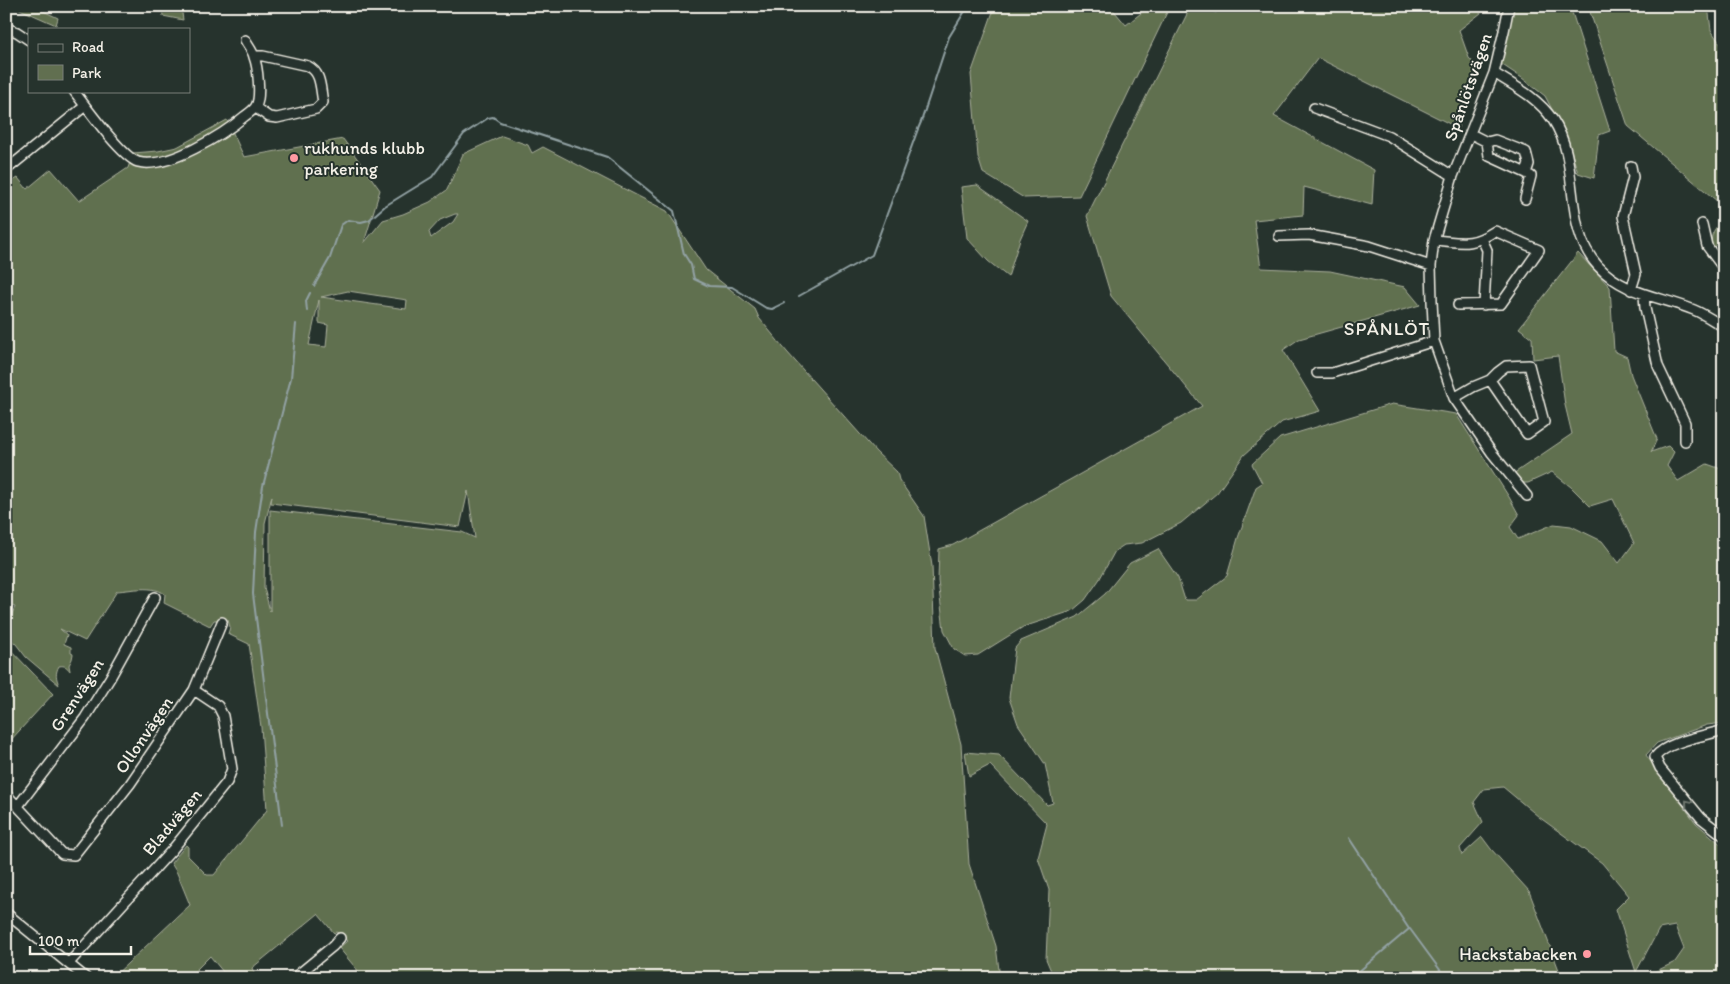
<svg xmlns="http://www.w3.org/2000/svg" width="1730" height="984" font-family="Itim,sans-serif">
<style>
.green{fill:#616f50;stroke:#aab09c;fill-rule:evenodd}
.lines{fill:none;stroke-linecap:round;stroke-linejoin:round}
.stream{stroke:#92a2a4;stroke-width:2}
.minor-casing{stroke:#f4f1e8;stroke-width:12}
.minor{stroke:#26332d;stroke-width:9}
.oneway{stroke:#6e766e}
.poi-dot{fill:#ff9aa2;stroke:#26332d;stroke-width:2}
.labels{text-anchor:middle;stroke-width:4;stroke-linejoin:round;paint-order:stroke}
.street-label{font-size:18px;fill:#f4f1e8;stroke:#26332d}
.poi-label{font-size:18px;fill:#f4f1e8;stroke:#26332d;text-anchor:start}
.neighbourhood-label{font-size:19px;letter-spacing:1px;fill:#f4f1e8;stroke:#26332d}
</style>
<rect width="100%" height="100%" fill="#26332d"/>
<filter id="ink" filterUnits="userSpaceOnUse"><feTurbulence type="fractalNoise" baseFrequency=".02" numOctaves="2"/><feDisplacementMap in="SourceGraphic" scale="10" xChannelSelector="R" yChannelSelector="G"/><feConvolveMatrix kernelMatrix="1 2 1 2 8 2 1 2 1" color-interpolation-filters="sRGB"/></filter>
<g filter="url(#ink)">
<!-- green -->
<path class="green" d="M 13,6 L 33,6 L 58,18 L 56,25 Z
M 162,6 L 181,6 L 183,20 L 163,16 Z
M 995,6 L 1110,6 L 1126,25 L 1150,6 L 1170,6 L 1079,196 L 1024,198 L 983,173 L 978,157 L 971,74 Z
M 1191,6 L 1201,6 L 1216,13 L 1222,6 L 1490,6 L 1459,30 L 1469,58 L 1478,68 L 1458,128 L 1318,58 L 1274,116 L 1374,170 L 1372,205 L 1304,187 L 1303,215 L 1254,220 L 1261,268 L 1330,271 L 1405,287 L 1420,305 L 1299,339 L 1283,350 L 1320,411 L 1282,422 L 1244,455 L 1217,493 L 1181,523 L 1142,543 L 1124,545 L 1115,551 L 1099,580 L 1085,600 L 1072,611 L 1023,627 L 978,655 L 965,656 L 954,649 L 944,630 L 938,581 L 939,549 L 953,545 L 1202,406 L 1111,296 L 1087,216 Z
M 1511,6 L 1570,6 L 1610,131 L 1599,135 L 1594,178 L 1578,173 L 1567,138 L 1545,96 L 1522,78 L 1501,64 Z
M 1588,6 L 1708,6 L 1711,30 L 1724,50 L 1724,207 L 1628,126 Z
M 227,120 L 244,157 L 343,139 L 380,190 L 364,243 L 383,220 L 403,214 L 430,202 L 447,190 L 463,154 L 502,136 L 528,145 L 532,153 L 543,147 L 667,211 L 706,270 L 755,309 L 759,318 L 787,352 L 876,452 L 897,472 L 899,480 L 924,516 L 932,566 L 935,648 L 961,744 L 969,864 L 996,946 L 1000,978 L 364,978 L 339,948 L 347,941 L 342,935 L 336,932 L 334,933 L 318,914 L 252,968 L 256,978 L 228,978 L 210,956 L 188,978 L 112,978 L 190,905 L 177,873 L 171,863 L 186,845 L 188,847 L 188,856 L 207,875 L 214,875 L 267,810 L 261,727 L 249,644 L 228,634 L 230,627 L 228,620 L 214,620 L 210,626 L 164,603 L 165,594 C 152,585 132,590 117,591 L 85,641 L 60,629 L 67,635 L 64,644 L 71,647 L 71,653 L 73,654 L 72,659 L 69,665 L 70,671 C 67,667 65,665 59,666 C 55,673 56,678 59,685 L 26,657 L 16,644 L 6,636 L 6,627 L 15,607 L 6,602 L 6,324 L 9,321 L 6,318 L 6,185 L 18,178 L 27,189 L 51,169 L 79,201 L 128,168 L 133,153 L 158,151 L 177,147 ZM 455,214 L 458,214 L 453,222 L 431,238 L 429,232 L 440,220 ZM 348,291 L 407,300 L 406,309 L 321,297 ZM 319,300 L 319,323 L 328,325 L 326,347 L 309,345 ZM 468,491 L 475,538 L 462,532 L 270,510 L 270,611 L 264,588 L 265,523 L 272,496 L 271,503 L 460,527 Z
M 977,185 L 1028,221 L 1020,239 L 1008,277 L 988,261 L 967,238 L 961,187 Z
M 1720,223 L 1724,227 L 1724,237 L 1713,248 C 1709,238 1713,230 1720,223 Z
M 1578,253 L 1610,287 L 1614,351 L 1627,357 L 1631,375 L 1657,439 L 1651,452 L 1668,446 L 1674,452 L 1667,466 L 1678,481 L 1707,464 L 1724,470 L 1724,723 L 1707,725 L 1657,743 L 1646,755 L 1696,823 L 1724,847 L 1724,865 L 1718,877 L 1724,884 L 1724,978 L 1642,978 L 1675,962 L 1684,949 L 1675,926 L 1659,929 L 1636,972 L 1616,909 L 1629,896 L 1602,863 L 1539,817 L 1503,787 L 1484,789 L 1474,802 L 1483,822 L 1460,848 L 1462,855 L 1482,837 L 1491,849 L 1529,891 L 1562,978 L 1054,978 L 1046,959 L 1049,890 L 1038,858 L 1047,824 L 990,765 L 969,776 L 965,752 L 999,755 L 1047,805 L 1053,803 L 1045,764 L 1018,724 L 1009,698 L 1015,648 L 1021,641 L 1077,617 L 1105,594 L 1130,563 L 1158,549 L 1178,578 L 1185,600 L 1196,600 L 1227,576 L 1238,538 L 1256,487 L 1262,483 L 1252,464 L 1280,438 L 1392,404 L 1456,414 L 1509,497 L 1519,515 L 1510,527 L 1518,539 L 1554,524 L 1571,526 L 1602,541 L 1619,563 L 1634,543 L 1613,499 L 1590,506 L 1571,487 L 1552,472 L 1528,483 L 1519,483 L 1513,474 L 1572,434 L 1565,405 L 1558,356 L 1533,359 L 1532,338 L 1519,328 Z
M 6,645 L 53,694 L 9,742 L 6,737 Z"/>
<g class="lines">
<!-- stream -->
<path class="stream" d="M 314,286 L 330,258 L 341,225 L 348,220 L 361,222 L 369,220 L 385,206 L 432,177 L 464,134 L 488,118 L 493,117 L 500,122 L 607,157 L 674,211 L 684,254 L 691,265 L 694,279 L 709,286 L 732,287 L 766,308 L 772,309 L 784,303
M 799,296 L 872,255 L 918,129 L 921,122 L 949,37 L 968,6
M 307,311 L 306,301 L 310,293
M 282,825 L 253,594 L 256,532 L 263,486 L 291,378 L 296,324
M 1349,838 L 1409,929 L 1351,978
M 1410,929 L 1446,978"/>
<defs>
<path id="minor" d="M 1509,6 L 1504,31 L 1494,73 L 1453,176 L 1434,240 L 1431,266 L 1432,301 L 1434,341 L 1454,398 L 1492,453 L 1527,496
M 6,28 L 17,32 L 29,40
M 254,56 L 263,56 L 308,66 C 322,73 320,89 323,102 L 316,109 L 277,118 L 269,117 L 256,108
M 1494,73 C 1515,86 1538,98 1553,120 C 1582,164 1561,226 1598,266 C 1625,295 1660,296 1694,310 C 1704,314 1714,321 1724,327
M 74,91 C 86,107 122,157 138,162 C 167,170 224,134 245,116 C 249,113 254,110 256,106 C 261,97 258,67 254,57 C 253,51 248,46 245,40
M 1314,108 L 1389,136 L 1453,176
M 1471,134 L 1487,142 L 1489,156 L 1526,173 L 1529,164 L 1526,152 L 1495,140 L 1487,142
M 6,170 L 85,106
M 1525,199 L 1531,176 L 1526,173
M 1702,224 L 1707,246 L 1724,269
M 1279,236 L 1309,235 L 1369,246 L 1431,266
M 1482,239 L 1487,250 L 1484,305
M 1434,240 C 1462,242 1470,247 1495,231 L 1539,250 L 1501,304 L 1458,305
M 1631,290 L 1636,274 L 1623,216 L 1633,177 L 1631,166
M 1644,295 L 1645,308 L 1658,366 L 1685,423 L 1685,441
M 1317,373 L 1332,373 L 1434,341
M 1454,398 L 1473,387 L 1490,380 L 1498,372 L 1506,366 L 1529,365 L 1544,422 L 1527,434 L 1490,380
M 1724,730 C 1704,736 1668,741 1655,757 L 1660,768 L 1701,818 L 1724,836
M 6,794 L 62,854 L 74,855 L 130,784 L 194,690 L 222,622
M 18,806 L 85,718 L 110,678 L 155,597
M 6,913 L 86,978
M 69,963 L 172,850 L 227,782 L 232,769 L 223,716 L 218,706 L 194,690
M 294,978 L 333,946 L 340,938"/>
</defs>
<!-- minor casing -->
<use href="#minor" class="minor-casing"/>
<!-- minor -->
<use href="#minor" class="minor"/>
</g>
<!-- one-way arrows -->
<defs><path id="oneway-chevron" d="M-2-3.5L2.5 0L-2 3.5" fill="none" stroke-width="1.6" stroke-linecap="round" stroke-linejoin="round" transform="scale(1.25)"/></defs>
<use class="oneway" href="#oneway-chevron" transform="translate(1688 803) rotate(-130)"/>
</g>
<!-- markers -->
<g class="poi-dot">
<circle cx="294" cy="158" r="5"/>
<circle cx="1587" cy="954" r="5"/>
</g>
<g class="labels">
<!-- street labels -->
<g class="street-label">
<text transform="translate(1468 87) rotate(-71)" y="6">Spånlötsvägen</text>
<text transform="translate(77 695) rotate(-57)" y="6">Grenvägen</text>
<text transform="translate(144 735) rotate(-56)" y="6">Ollonvägen</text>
<text transform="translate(172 822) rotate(-50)" y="6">Bladvägen</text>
</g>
<!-- poi labels -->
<g class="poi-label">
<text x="304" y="154">rukhunds klubb<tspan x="304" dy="21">parkering</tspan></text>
<text x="1577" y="960" text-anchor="end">Hackstabacken</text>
</g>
<!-- neighbourhood labels -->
<g class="neighbourhood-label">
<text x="1387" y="335">SPÅNLÖT</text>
</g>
</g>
<!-- margin -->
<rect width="1730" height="984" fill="none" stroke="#26332d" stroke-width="25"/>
<rect x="12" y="12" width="1705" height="959" fill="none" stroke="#f4f1e8" stroke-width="2" filter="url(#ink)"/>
<!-- legend -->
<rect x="28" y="28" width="162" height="65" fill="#26332d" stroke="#787f78"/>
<rect x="38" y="44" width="25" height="8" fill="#26332d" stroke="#787f78"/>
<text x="72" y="52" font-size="15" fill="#f4f1e8">Road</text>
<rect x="38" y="65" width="25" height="15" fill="#616f50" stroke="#787f78"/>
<text x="72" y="78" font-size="15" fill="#f4f1e8">Park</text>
<!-- scale -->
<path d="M30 946v8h101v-8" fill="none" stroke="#f4f1e8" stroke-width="2.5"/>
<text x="38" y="946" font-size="15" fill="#f4f1e8" stroke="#26332d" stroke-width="4" paint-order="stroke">100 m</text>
</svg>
